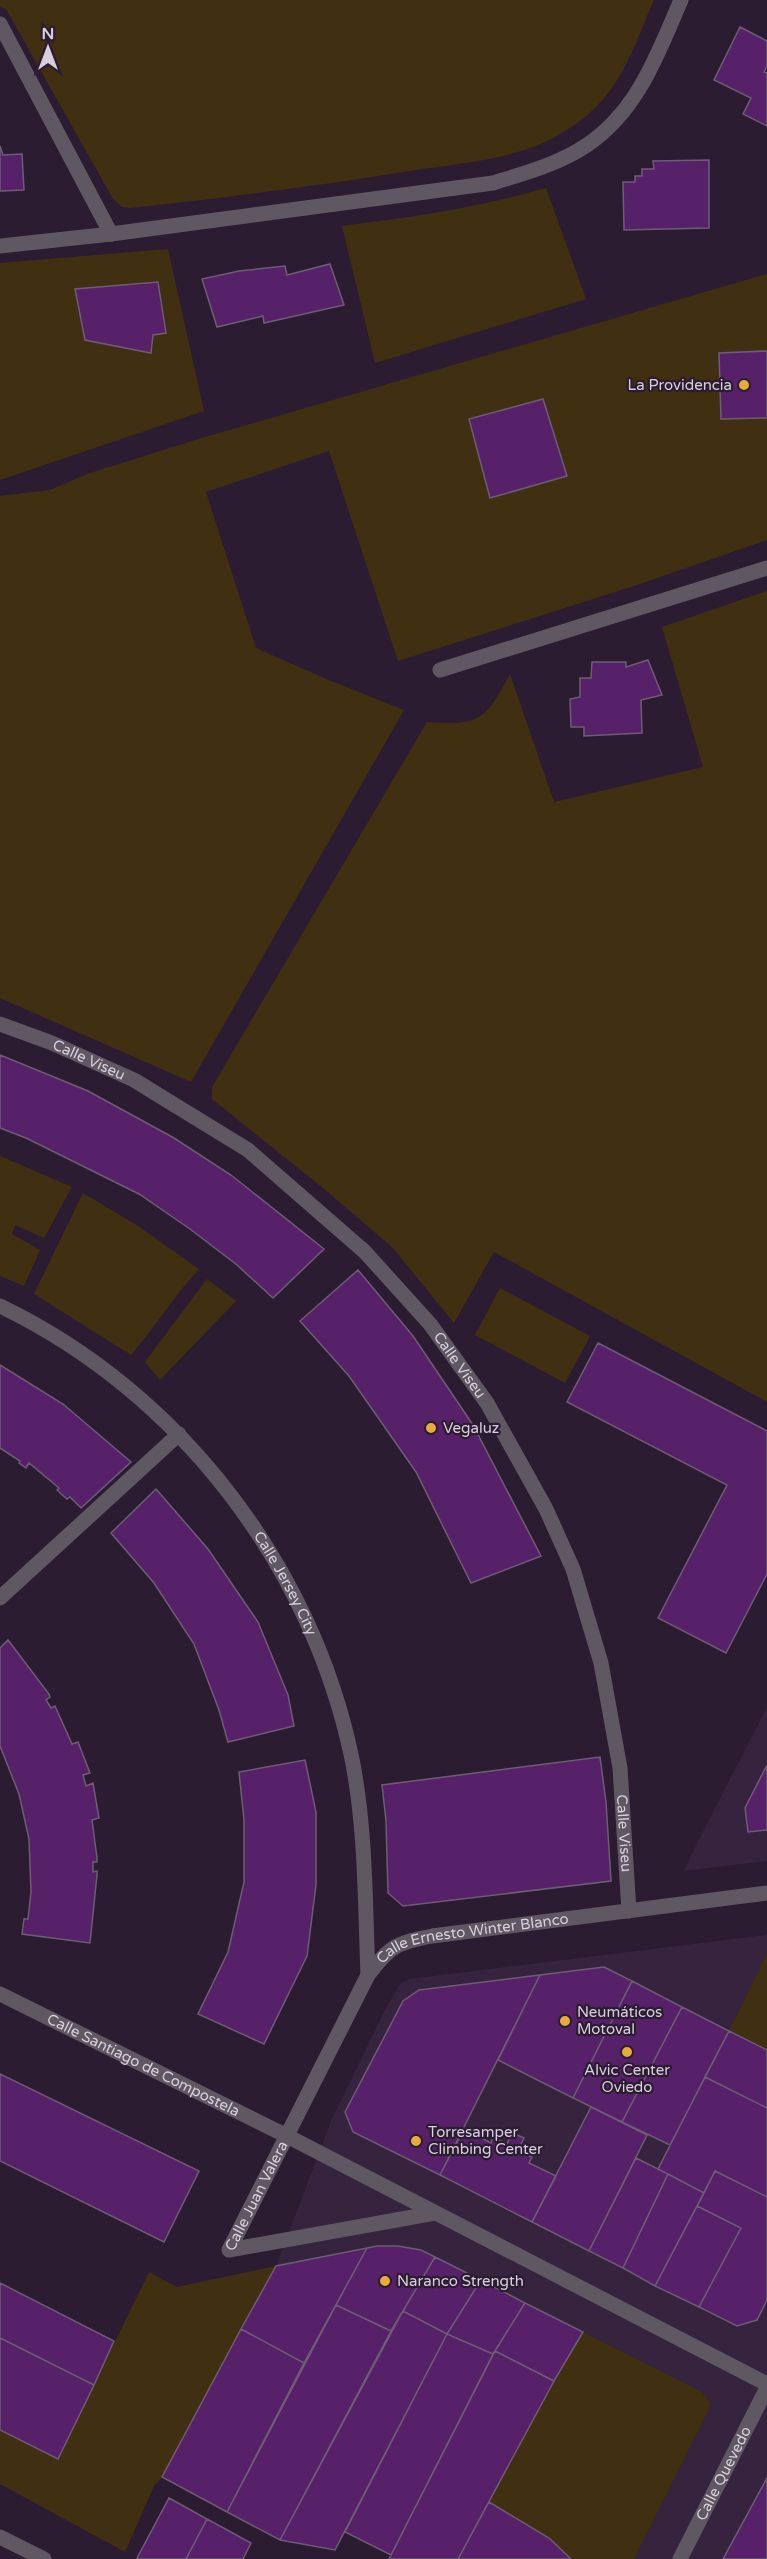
<svg xmlns="http://www.w3.org/2000/svg" width="767" height="2559" font-family="'Varela Round',sans-serif">
<style>
.built{fill:#36233e}
.green{fill:#412f12}
.building{fill:#562169;stroke:#6e5c75;stroke-width:1.5}
.lines{fill:none;stroke-linecap:round;stroke-linejoin:round}
.minor{stroke:#5f5762;stroke-width:15}
.poi-dot{fill:#e9ab38;stroke:#2b1c32;stroke-width:2}
.labels{text-anchor:middle;stroke-width:4.5;stroke-linejoin:round;paint-order:stroke}
.poi-label{font-size:15px;fill:#d8cedc;stroke:#2b1c32;text-anchor:start}
.street-label{font-size:15px;fill:#d8cedc;stroke:#2b1c32}
</style>
<rect width="100%" height="100%" fill="#2b1c32"/>
<!-- built -->
<path class="built" d="M 767,1707 L 767,1861 L 684,1871 L 698,1841 Z
M 767,1935 L 767,2559 L 389,2559 L 390,2555 L 345,2532 L 335,2550 L 284,2542 L 163,2477 L 154,2486 L 125,2552 L 62,2516 L 177,2287 L 276,2266 L 331,2121 L 386,2008 L 400,1984 L 409,1979 Z"/>
<!-- green -->
<path class="green" d="M 0,0 L 654,0 C 638,36 625,79 596,107 C 581,122 562,134 543,143 C 502,161 454,164 410,171 C 317,186 224,198 130,208 L 122,207 L 113,199 L 6,9 L 0,7 Z
M 546,188 L 586,299 L 375,363 L 342,226 C 414,217 477,208 546,188 Z
M 168,249 L 204,411 L 0,480 L 0,263 Z
M 767,274 L 767,540 L 634,586 L 398,661 L 329,451 L 206,492 L 256,648 L 331,681 L 404,710 L 191,1082 L 0,998 L 0,496 L 50,490 L 87,474 L 195,440 Z
M 767,591 L 767,1402 L 494,1252 L 454,1323 L 393,1248 L 323,1188 L 212,1099 L 212,1087 L 427,722 C 481,726 485,720 510,674 L 554,802 L 703,767 L 662,627 Z
M 0,1156 L 72,1187 L 44,1238 L 15,1225 L 12,1234 L 40,1250 L 24,1286 L 0,1276 Z
M 83,1193 L 138,1226 L 199,1269 C 174,1296 155,1327 131,1355 L 34,1294 Z
M 207,1279 L 236,1301 L 160,1380 L 145,1362 Z
M 500,1288 L 590,1336 L 565,1383 L 475,1335 Z
M 767,1954 L 767,2050 L 729,2031 Z
M 276,2266 L 162,2477 L 154,2486 L 125,2552 L 0,2484 L 0,2430 L 58,2458 L 149,2272 L 177,2287 Z
M 583,2332 L 702,2392 L 710,2403 L 709,2409 L 634,2559 L 571,2559 L 549,2538 L 489,2502 L 554,2381 Z"/>
<!-- building -->
<path class="building" d="M 740,27 L 767,41 L 767,66 L 764,72 L 767,73 L 767,126 L 743,114 L 751,98 L 714,80 Z
M 0,146 L 3,155 L 22,154 L 24,190 L 0,191 Z
M 709,160 L 709,228 L 624,230 L 623,182 L 635,182 L 635,176 L 642,176 L 642,169 L 654,169 L 653,161 Z
M 330,264 L 344,305 L 264,323 L 263,316 L 217,327 L 202,279 L 239,271 L 285,266 L 287,275 Z
M 158,282 L 166,333 L 153,335 L 151,353 L 85,340 L 75,289 Z
M 767,351 L 767,418 L 721,419 L 719,353 Z
M 543,399 L 567,476 L 490,498 L 469,419 Z
M 648,660 L 662,695 L 641,700 L 642,733 L 584,736 L 584,727 L 571,727 L 570,699 L 580,697 L 580,678 L 591,678 L 592,662 L 626,662 L 626,667 Z
M 0,1055 L 88,1091 L 174,1138 L 231,1175 L 324,1249 L 273,1298 L 237,1265 L 190,1229 L 139,1194 L 26,1138 L 0,1128 Z
M 358,1270 L 413,1336 L 473,1425 L 541,1556 L 471,1583 L 416,1472 L 349,1376 L 300,1321 Z
M 598,1343 L 767,1431 L 767,1574 L 726,1653 L 658,1618 L 727,1485 L 567,1402 Z
M 0,1365 L 63,1404 L 131,1462 L 81,1508 L 70,1497 L 67,1499 L 57,1490 L 59,1488 L 29,1463 L 26,1468 L 19,1463 L 20,1461 L 0,1448 Z
M 156,1489 L 208,1549 L 258,1622 L 288,1695 L 294,1726 L 228,1742 L 219,1710 L 194,1644 L 154,1583 L 111,1533 Z
M 8,1640 L 49,1694 L 50,1697 L 46,1700 L 51,1708 L 55,1706 L 72,1744 L 78,1742 L 90,1773 L 83,1775 L 86,1786 L 93,1783 L 99,1818 L 92,1820 L 97,1858 L 97,1862 L 93,1862 L 93,1872 L 97,1871 L 97,1875 L 90,1943 L 22,1934 L 24,1919 L 28,1919 L 31,1892 L 29,1839 L 19,1794 L 0,1746 L 0,1648 Z
M 600,1757 L 606,1802 L 611,1881 L 403,1906 L 388,1893 L 386,1821 L 382,1785 Z
M 305,1760 L 316,1812 L 316,1885 L 307,1956 L 264,2044 L 198,2014 L 228,1952 L 244,1882 L 244,1820 L 239,1772 Z
M 767,1765 L 767,1830 L 748,1832 L 745,1808 Z
M 604,1967 L 632,1981 L 573,2098 L 498,2060 L 540,1975 Z
M 540,1975 L 440,2175 L 353,2132 L 345,2112 L 403,2001 L 419,1990 Z
M 632,1981 L 682,2007 L 622,2122 L 573,2098 Z
M 682,2007 L 729,2031 L 670,2145 L 622,2122 Z
M 729,2031 L 767,2050 L 767,2108 L 705,2077 Z
M 0,2074 L 199,2171 L 164,2242 L 0,2161 Z
M 705,2077 L 767,2108 L 767,2197 L 715,2171 L 704,2193 L 658,2169 Z
M 591,2107 L 647,2135 L 589,2251 L 532,2222 Z
M 464,2129 L 491,2143 L 493,2137 L 507,2144 L 512,2133 L 524,2138 L 518,2150 L 532,2157 L 529,2163 L 556,2176 L 532,2222 L 440,2175 Z
M 636,2158 L 668,2174 L 623,2268 L 589,2251 Z
M 715,2171 L 767,2197 L 767,2300 L 757,2320 L 737,2326 L 699,2307 L 741,2228 L 697,2206 Z
M 668,2174 L 704,2193 L 655,2286 L 623,2268 Z
M 697,2206 L 741,2228 L 699,2307 L 655,2286 Z
M 377,2246 L 398,2246 L 421,2250 L 435,2257 L 391,2331 L 336,2305 L 367,2248 Z
M 367,2248 L 304,2363 L 241,2329 L 276,2266 Z
M 435,2257 L 481,2280 L 447,2334 L 403,2311 Z
M 481,2280 L 525,2303 L 493,2354 L 447,2334 Z
M 0,2283 L 114,2341 L 94,2385 L 0,2338 Z
M 525,2303 L 583,2332 L 554,2381 L 495,2351 Z
M 336,2305 L 391,2331 L 280,2540 L 227,2512 Z
M 403,2311 L 447,2334 L 335,2550 L 280,2540 Z
M 241,2329 L 304,2363 L 227,2512 L 162,2477 Z
M 447,2334 L 493,2354 L 391,2555 L 345,2532 Z
M 0,2338 L 94,2385 L 58,2459 L 0,2430 Z
M 495,2351 L 554,2381 L 458,2559 L 389,2559 Z
M 767,2478 L 767,2559 L 723,2559 Z
M 169,2498 L 207,2519 L 186,2559 L 140,2559 L 137,2558 Z
M 489,2502 L 549,2538 L 571,2559 L 458,2559 Z
M 207,2519 L 251,2543 L 243,2559 L 186,2559 Z"/>
<g class="lines">
<!-- minor -->
<g class="minor">
<path d="M 0,24 L 111,234"/>
<path d="M 0,246 L 111,234 L 493,183 C 525,173 559,164 587,145 C 638,111 658,53 681,0"/>
<path d="M 440,670 L 767,568"/>
<path id="s1" d="M 0,1024 L 52,1043 L 134,1080 L 248,1150 L 365,1252 L 430,1324 L 487,1403 L 546,1509 L 573,1569 L 601,1663 L 620,1768 L 629,1911"/>
<path id="s2" d="M 0,1306 C 179,1392 312,1565 352,1759 C 366,1829 365,1904 368,1975"/>
<path d="M 0,1598 L 179,1434"/>
<path id="s3" d="M 0,1994 L 287,2136 L 767,2384"/>
<path id="s4" d="M 435,2213 L 229,2250 L 368,1975 C 390,1946 396,1943 432,1936 L 767,1893"/>
<path d="M 0,2537 L 44,2559"/>
<path id="s5" d="M 680,2559 L 767,2388"/>
</g>
</g>
<!-- markers -->
<g class="poi-dot">
<circle cx="744" cy="385" r="6"/>
<circle cx="431" cy="1428" r="6"/>
<circle cx="565" cy="2021" r="6"/>
<circle cx="627" cy="2052" r="6"/>
<circle cx="416" cy="2141" r="6"/>
<circle cx="385" cy="2281" r="6"/>
</g>
<g class="labels">
<!-- poi labels -->
<g class="poi-label">
<text x="732" y="390" text-anchor="end">La Providencia</text>
<text x="443" y="1433">Vegaluz</text>
<text x="577" y="2017">Neumáticos<tspan x="577" dy="17">Motoval</tspan></text>
<text x="627" y="2075" text-anchor="middle">Alvic Center<tspan x="627" dy="17">Oviedo</tspan></text>
<text x="428" y="2137">Torresamper<tspan x="428" dy="17">Climbing Center</tspan></text>
<text x="397" y="2286">Naranco Strength</text>
</g>
<!-- street labels -->
<g class="street-label">
<text dy="5" stroke="none"><textPath href="#s1" startOffset="96">Calle Viseu</textPath></text>
<text dy="5" stroke="none"><textPath href="#s1" startOffset="582">Calle Viseu</textPath></text>
<text dy="5" stroke="none"><textPath href="#s2" startOffset="405">Calle Jersey City</textPath></text>
<text dy="5" stroke="none"><textPath href="#s1" startOffset="1086">Calle Viseu</textPath></text>
<text dy="5" stroke="none"><textPath href="#s4" startOffset="634">Calle Ernesto Winter Blanco</textPath></text>
<text dy="5" stroke="none"><textPath href="#s3" startOffset="160">Calle Santiago de Compostela</textPath></text>
<text dy="5" stroke="none"><textPath href="#s4" startOffset="270">Calle Juan Valera</textPath></text>
<text dy="5" stroke="none"><textPath href="#s5" startOffset="96">Calle Quevedo</textPath></text>
</g>
</g>
<!-- north arrow -->
<g transform="translate(48 48)" stroke="#2b1c32" stroke-width="4.5" paint-order="stroke">
<path d="M0-4.5L10 22L0 15L-10 22Z" fill="#d8cedc"/>
<text y="-9" font-size="16" font-weight="bold" text-anchor="middle" fill="#d8cedc">N</text>
</g>
</svg>
